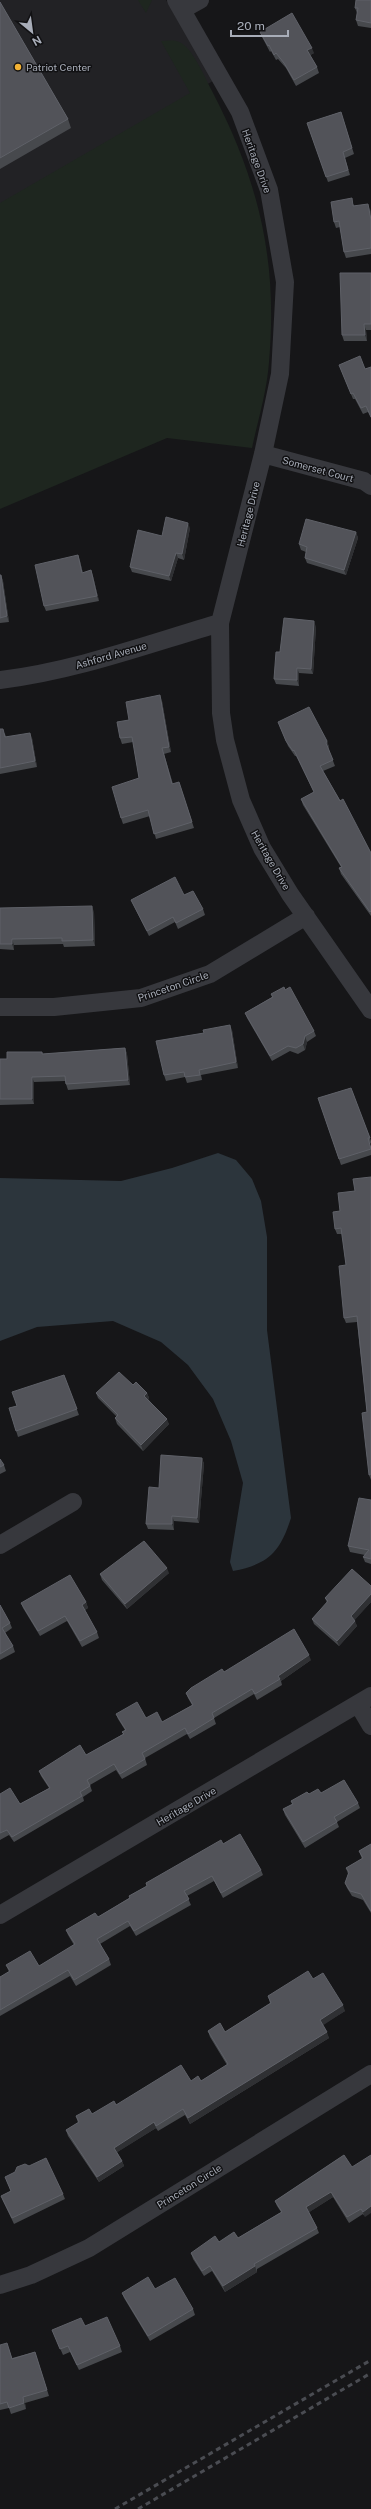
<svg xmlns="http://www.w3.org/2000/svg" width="371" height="2509" font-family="'Public Sans',sans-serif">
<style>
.built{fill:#222225}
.green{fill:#1e261f}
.water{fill:#2c353c}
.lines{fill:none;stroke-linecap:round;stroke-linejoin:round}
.minor{stroke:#37383d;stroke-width:18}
.rail{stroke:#4a4c52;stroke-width:3;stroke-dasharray:5 4;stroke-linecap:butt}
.wall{fill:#47494d}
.shaded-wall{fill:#2f3033}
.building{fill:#525359;stroke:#5f6168}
.poi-dot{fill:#f2b134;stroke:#111113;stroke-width:1.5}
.labels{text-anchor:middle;stroke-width:3;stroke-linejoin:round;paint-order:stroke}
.poi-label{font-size:10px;fill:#a8adb8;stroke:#111113;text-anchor:start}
.street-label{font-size:10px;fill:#a8adb8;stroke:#111113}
</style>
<rect width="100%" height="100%" fill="#161618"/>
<!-- built -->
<path class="built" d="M 0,0 L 166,0 L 213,81 L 0,204 Z"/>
<!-- green -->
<path class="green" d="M 138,0 L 152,0 L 146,13 Z
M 161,41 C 166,41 171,40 176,41 C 191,43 205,78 212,91 C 259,181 278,261 269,362 C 267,391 258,420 252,448 L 167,438 L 0,509 L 0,203 L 190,93 Z"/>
<!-- water -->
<path class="water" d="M 218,1153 L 236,1160 L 252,1179 L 261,1201 L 267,1237 L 267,1330 L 291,1518 C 280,1552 269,1564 233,1571 L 230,1562 L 243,1483 L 231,1441 L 213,1399 L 188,1365 L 161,1342 L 113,1321 L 37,1327 L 0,1341 L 0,1178 L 121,1181 L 172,1168 Z"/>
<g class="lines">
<!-- minor -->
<path class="minor" d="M 176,0 L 240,112 L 269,190 L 285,282 L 280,374 L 263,454 L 220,623 L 221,713 L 225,740 L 241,800 L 262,848 L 290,894 L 371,1010
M 182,10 L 200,0
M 263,454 L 364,481 L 371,486
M 0,680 C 75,671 148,644 220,623
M 0,1007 L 54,1007 L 141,998 L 210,974 L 306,916
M 0,1545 L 73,1502
M 358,1704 L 371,1726
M 0,1915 L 371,1696
M 0,2285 L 31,2275 L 89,2248 L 371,2074"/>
<!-- rail -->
<path class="rail" d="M 115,2509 L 371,2360
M 138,2509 L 371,2373"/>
</g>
<!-- wall -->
<path class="wall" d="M 371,0 L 371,28 L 358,26 L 356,20 L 357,14 L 357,13 L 355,8 Z
M 0,2 L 68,119 L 71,128 L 0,169 Z
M 260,32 L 314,53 L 310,55 L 317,67 L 319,73 L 296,86 L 286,68 L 278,59 L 276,60 L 271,51 L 270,52 L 262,37 Z
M 341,112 L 354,154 L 345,158 L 350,175 L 328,182 L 307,123 Z
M 354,204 L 354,206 L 370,209 L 371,213 L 371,254 L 346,258 L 344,252 L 340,227 L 336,228 L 334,222 Z
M 371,273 L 371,330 L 366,330 L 367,341 L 344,341 L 342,335 Z
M 339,365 L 365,369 L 371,367 L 371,418 L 368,412 L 363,414 L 355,399 L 353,399 Z
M 190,528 L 184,560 L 178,558 L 171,581 L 132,572 L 130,567 L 162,536 Z
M 356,532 L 358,538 L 346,575 L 307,563 L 305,558 L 306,552 L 301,550 L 299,544 Z
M 78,555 L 80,561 L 83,573 L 91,570 L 93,576 L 99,601 L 46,611 L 44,606 Z
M 0,575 L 1,575 L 3,581 L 9,622 L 0,623 Z
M 316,627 L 313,674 L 299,673 L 299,686 L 276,684 L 274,679 L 280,652 Z
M 162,701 L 171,752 L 164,754 L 173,784 L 181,788 L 194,828 L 156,839 L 150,816 L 123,824 L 121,818 L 139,778 L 133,742 L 122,744 L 120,738 L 129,720 Z
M 278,722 L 327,741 L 329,747 L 328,748 L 335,766 L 323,771 L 371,853 L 371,916 L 341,874 L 339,868 L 341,867 L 303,805 L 301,799 L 314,792 L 296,756 L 295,756 L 288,746 Z
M 0,729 L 5,734 L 6,737 L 32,738 L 37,767 L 0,774 Z
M 184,895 L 203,909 L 205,915 L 178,929 L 175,922 L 149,936 L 131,900 Z
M 0,908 L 94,912 L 95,946 L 64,947 L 63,944 L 14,945 L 14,950 L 0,949 Z
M 285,990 L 314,1031 L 316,1036 L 307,1042 L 305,1050 L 298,1054 L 290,1051 L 272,1061 L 247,1018 L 245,1013 L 272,997 L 271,994 Z
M 232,1030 L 238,1068 L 201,1075 L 202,1080 L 187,1083 L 185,1077 L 166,1081 L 164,1075 Z
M 125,1048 L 127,1054 L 130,1085 L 68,1090 L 65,1081 L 34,1082 L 34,1104 L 0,1105 L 0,1059 L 7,1059 L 42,1052 L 43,1054 Z
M 351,1088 L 371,1141 L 371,1143 L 370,1144 L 371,1148 L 371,1155 L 341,1165 L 318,1098 Z
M 371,1177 L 371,1480 L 369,1475 L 367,1412 L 357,1322 L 346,1323 L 344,1318 L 346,1265 L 342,1234 L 337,1234 L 335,1229 L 340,1211 L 355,1191 Z
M 64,1375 L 79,1415 L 18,1437 L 9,1408 L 17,1406 Z
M 133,1385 L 147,1393 L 149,1398 L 148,1399 L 169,1424 L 143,1451 L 117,1424 L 115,1418 L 117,1417 L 98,1398 L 96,1393 Z
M 202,1458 L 204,1464 L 199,1523 L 174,1521 L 174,1530 L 148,1529 L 146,1524 L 159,1488 Z
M 0,1459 L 4,1465 L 6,1471 L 0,1474 Z
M 371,1500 L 371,1564 L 365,1562 L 363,1557 L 365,1555 L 350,1552 L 348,1546 Z
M 169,1573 L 127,1609 L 102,1580 L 100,1574 Z
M 371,1586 L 371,1602 L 354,1620 L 357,1626 L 339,1646 L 314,1624 L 312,1619 L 327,1603 L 325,1598 Z
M 86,1602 L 88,1608 L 85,1610 L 97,1632 L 99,1638 L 82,1647 L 67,1621 L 40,1636 L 23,1608 L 21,1603 Z
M 0,1605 L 10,1623 L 12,1628 L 5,1633 L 13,1646 L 15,1652 L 0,1660 Z
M 311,1660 L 281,1681 L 282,1685 L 257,1700 L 254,1694 L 214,1718 L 216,1724 L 190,1739 L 187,1734 L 145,1758 L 147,1765 L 122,1779 L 116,1770 L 90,1785 L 92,1791 L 83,1797 L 84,1801 L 14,1842 L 9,1835 L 0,1840 L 0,1794 L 20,1804 L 49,1788 L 41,1776 L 39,1771 L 86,1755 L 123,1734 L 122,1732 L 125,1730 L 118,1719 L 116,1714 L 146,1718 L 162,1722 L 192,1705 L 188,1698 L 186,1693 L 224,1672 Z
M 321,1793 L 358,1803 L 360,1808 L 337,1822 L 339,1827 L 305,1848 L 285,1815 L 283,1809 L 292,1804 L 291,1801 L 309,1794 Z
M 223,1844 L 261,1870 L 263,1875 L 223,1898 L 214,1881 L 187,1896 L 191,1905 L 136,1936 L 130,1926 L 100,1944 L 109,1959 L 111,1965 L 76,1986 L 70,1976 L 0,2016 L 0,1977 L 9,1972 L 6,1965 L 39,1966 L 74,1945 L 68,1935 L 66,1930 L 98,1917 L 129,1898 L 129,1896 L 147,1886 L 146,1883 Z
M 371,1844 L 371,1913 L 363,1900 L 352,1896 L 347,1888 L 345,1883 L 348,1874 L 346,1868 L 362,1859 L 359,1851 Z
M 313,1979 L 345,2011 L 322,2025 L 329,2038 L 190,2124 L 185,2115 L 158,2131 L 156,2128 L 117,2152 L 122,2161 L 124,2166 L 99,2182 L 68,2136 L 66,2130 L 78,2123 L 76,2116 L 92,2114 L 116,2105 L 191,2081 L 201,2081 L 227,2065 L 210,2037 L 208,2031 L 225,2032 L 270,2003 L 268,1996 Z
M 344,2155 L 365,2217 L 363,2214 L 349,2223 L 333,2197 L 309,2212 L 317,2228 L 319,2233 L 257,2269 L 257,2272 L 225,2292 L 212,2271 L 204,2276 L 193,2259 L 191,2253 L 219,2242 L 238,2238 L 281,2212 L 277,2206 L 275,2201 Z
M 29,2166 L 63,2194 L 65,2199 L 14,2224 L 3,2201 L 1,2196 L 11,2191 L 5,2177 Z
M 155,2289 L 193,2309 L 195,2315 L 150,2341 L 124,2298 L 122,2293 Z
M 85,2326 L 120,2346 L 122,2352 L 79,2370 L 70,2352 L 63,2355 L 52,2330 Z
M 0,2345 L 9,2349 L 12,2358 L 35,2352 L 49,2396 L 25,2403 L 26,2409 L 11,2414 L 9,2408 L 0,2410 Z"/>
<!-- shaded-wall -->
<path class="shaded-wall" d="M 312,48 L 314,53 L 309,56 L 307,50 Z
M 368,204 L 371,213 L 371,220 Z
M 364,324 L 366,330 L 367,341 L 365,335 Z
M 188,523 L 190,528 L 184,560 L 182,554 Z
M 356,532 L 358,538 L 346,575 L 344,570 Z
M 176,553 L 178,558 L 171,581 L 169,576 Z
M 78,555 L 80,561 L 84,578 L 82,573 Z
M 91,570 L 93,576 L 99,601 L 97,596 Z
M 1,575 L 3,581 L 9,622 L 7,616 Z
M 314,621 L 316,627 L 313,674 L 311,669 Z
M 297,668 L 299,673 L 299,686 L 297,680 Z
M 160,695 L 162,701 L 171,752 L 169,747 Z
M 30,733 L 32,738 L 37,767 L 35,761 Z
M 327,741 L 329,747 L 328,749 L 326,743 Z
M 162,748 L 164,754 L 174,790 L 172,784 Z
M 92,906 L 94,912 L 95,946 L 93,940 Z
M 12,939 L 14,945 L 14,950 L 12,944 Z
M 230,1025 L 232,1030 L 238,1068 L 236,1062 Z
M 305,1036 L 307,1042 L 305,1050 L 303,1044 Z
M 125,1048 L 127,1054 L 130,1085 L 128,1080 Z
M 32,1077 L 34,1082 L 34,1104 L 32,1099 Z
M 147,1393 L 149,1398 L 146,1401 L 144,1396 Z
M 167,1419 L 169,1424 L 143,1451 L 141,1445 Z
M 202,1458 L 204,1464 L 199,1523 L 197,1518 Z
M 172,1516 L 174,1521 L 174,1530 L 172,1524 Z
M 167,1568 L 169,1573 L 127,1609 L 125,1604 Z
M 371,1594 L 371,1602 L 353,1622 L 351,1616 Z
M 86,1602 L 88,1608 L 84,1610 L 82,1605 Z
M 355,1621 L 357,1626 L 339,1646 L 337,1641 Z
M 309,1655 L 311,1660 L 281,1681 L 278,1676 Z
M 343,2005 L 345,2011 L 322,2026 L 320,2020 Z
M 327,2032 L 329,2038 L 190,2124 L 188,2118 Z
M 154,2122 L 156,2128 L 116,2153 L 114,2148 Z
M 122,2161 L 124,2166 L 99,2182 L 97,2177 Z
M 331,2192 L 333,2197 L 308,2213 L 306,2207 Z
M 371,2206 L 371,2213 L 365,2217 L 363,2212 Z
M 255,2266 L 257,2272 L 225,2292 L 223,2286 Z
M 23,2397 L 25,2403 L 26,2409 L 24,2403 Z"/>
<!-- building -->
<path class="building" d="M 356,0 L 371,0 L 371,23 L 356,20 L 358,8 L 355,8 Z
M 0,2 L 68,119 L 0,158 Z
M 292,13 L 312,48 L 307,50 L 317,67 L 294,80 L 284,63 L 276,53 L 274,55 L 269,45 L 268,46 L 260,32 Z
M 341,112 L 352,148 L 343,152 L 348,170 L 326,177 L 307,123 Z
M 352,198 L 353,206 L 368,204 L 371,220 L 371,248 L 344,252 L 339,221 L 334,222 L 331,202 Z
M 340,273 L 371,273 L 371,324 L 364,324 L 365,335 L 342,335 Z
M 360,356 L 365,369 L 371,367 L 371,417 L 366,406 L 361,408 L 353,393 L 351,394 L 339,365 Z
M 166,517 L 188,523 L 182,554 L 176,553 L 169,576 L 130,567 L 138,530 L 162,536 Z
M 306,519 L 356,532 L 344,570 L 305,558 L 307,547 L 299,544 Z
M 78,555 L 82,573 L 91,570 L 97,596 L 44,606 L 35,565 Z
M 0,575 L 1,575 L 7,616 L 0,618 Z
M 284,618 L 314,621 L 311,669 L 297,668 L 297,680 L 274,679 L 276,652 L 280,652 Z
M 160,695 L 169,747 L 162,748 L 172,784 L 179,782 L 192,822 L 154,834 L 148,810 L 121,818 L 112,787 L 139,778 L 132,737 L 120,738 L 117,722 L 129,720 L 126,702 Z
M 309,707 L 327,741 L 326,743 L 333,760 L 320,766 L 340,801 L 343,799 L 371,853 L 371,911 L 370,912 L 339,868 L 342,867 L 301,799 L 314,792 L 294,750 L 293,751 L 286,741 L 278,722 Z
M 0,729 L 3,729 L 5,737 L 30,733 L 35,761 L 0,768 Z
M 175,877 L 184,895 L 193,891 L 203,909 L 176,923 L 173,917 L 147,931 L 131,900 Z
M 92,906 L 93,940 L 62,941 L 62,938 L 12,939 L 12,944 L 0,944 L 0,908 Z
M 284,987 L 285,990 L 290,987 L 314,1031 L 305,1036 L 303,1044 L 296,1048 L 288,1046 L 270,1056 L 245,1013 L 273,997 L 271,994 Z
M 230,1025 L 236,1062 L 199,1070 L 200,1075 L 185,1077 L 184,1072 L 164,1075 L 156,1041 L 204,1033 L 203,1030 Z
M 125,1048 L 128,1080 L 66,1084 L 65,1076 L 32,1077 L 32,1099 L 0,1099 L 0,1059 L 7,1059 L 7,1052 L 42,1052 L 42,1054 Z
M 351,1088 L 370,1138 L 368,1138 L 371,1149 L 339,1159 L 318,1098 Z
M 371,1177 L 371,1474 L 369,1475 L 362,1413 L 367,1412 L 357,1316 L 344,1318 L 339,1266 L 346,1265 L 341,1228 L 335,1229 L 333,1212 L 340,1211 L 338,1193 L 355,1191 L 353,1179 Z
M 119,1372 L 133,1385 L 136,1382 L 147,1393 L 144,1396 L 167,1419 L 141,1445 L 115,1418 L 118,1415 L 96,1393 Z
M 64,1375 L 77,1409 L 16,1431 L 9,1408 L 17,1406 L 12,1392 Z
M 161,1455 L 202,1458 L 197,1518 L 172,1516 L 172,1524 L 146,1524 L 149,1487 L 159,1488 Z
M 0,1459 L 4,1465 L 0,1467 Z
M 359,1498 L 371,1500 L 371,1559 L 363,1557 L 369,1550 L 348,1546 Z
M 144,1541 L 167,1568 L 125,1604 L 100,1574 Z
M 352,1569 L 371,1586 L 371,1594 L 351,1616 L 355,1621 L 337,1641 L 312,1619 L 328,1601 L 325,1598 Z
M 70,1575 L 86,1602 L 82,1605 L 97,1632 L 80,1641 L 65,1616 L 38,1631 L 21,1603 Z
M 0,1605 L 10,1623 L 2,1628 L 13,1646 L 0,1654 Z
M 294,1629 L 309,1655 L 278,1676 L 280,1679 L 255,1694 L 252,1689 L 212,1713 L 214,1718 L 188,1734 L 185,1728 L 142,1753 L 145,1759 L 120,1774 L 114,1764 L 87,1780 L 90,1786 L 80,1792 L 82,1796 L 12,1837 L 7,1830 L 0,1833 L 0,1794 L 10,1788 L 20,1804 L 50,1788 L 39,1771 L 80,1745 L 86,1755 L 124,1734 L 122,1732 L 126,1730 L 116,1714 L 137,1702 L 146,1718 L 157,1712 L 162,1722 L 193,1705 L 186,1693 L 191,1688 L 222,1669 L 224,1672 Z
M 344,1780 L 358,1803 L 334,1817 L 337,1822 L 303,1842 L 283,1809 L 293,1804 L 291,1801 L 307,1792 L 309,1794 L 318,1789 L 321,1793 Z
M 240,1834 L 261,1870 L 221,1893 L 212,1876 L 184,1891 L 189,1899 L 134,1931 L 128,1921 L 97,1939 L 109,1959 L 74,1980 L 68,1970 L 0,2010 L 0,1977 L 10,1971 L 6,1965 L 30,1951 L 39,1966 L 75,1944 L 66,1930 L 95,1913 L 98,1917 L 130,1898 L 129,1896 L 147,1886 L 146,1883 L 221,1840 L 223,1844 Z
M 371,1844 L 371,1911 L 361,1894 L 350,1891 L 345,1883 L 349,1872 L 346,1868 L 363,1858 L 359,1851 Z
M 308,1971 L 313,1979 L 323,1973 L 343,2005 L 320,2020 L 327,2032 L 188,2118 L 183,2109 L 156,2126 L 154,2122 L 114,2148 L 122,2161 L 97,2177 L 66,2130 L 79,2122 L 76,2116 L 89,2109 L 92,2114 L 114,2101 L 116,2105 L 181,2065 L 191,2081 L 198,2076 L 201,2081 L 228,2064 L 208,2031 L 220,2023 L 225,2032 L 271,2003 L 268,1996 Z
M 344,2155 L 352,2167 L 371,2155 L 371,2206 L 363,2212 L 361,2209 L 347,2217 L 331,2192 L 306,2207 L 317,2228 L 254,2264 L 255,2266 L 223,2286 L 210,2266 L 202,2271 L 191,2253 L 215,2236 L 219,2242 L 234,2232 L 238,2238 L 282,2212 L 275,2201 Z
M 46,2158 L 63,2194 L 12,2218 L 1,2196 L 11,2191 L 5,2177 L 15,2172 L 17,2167 L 25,2164 L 29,2166 Z
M 148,2277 L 155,2289 L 175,2278 L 193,2309 L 148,2336 L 122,2293 Z
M 107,2317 L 120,2346 L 77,2365 L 68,2346 L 60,2349 L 52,2330 L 81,2318 L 85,2326 Z
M 7,2343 L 12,2359 L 35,2352 L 47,2390 L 23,2397 L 24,2403 L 9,2408 L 7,2402 L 0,2404 L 0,2345 Z"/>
<!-- markers -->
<circle class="poi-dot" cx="18" cy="67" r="4"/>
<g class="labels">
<!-- poi labels -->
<g class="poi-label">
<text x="26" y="71">Patriot Center</text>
</g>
<!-- street labels -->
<g class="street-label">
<text transform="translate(257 161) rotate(70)" y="4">Heritage Drive</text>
<text transform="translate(318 469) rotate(15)" y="4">Somerset Court</text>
<text transform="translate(248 514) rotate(-76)" y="4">Heritage Drive</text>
<text transform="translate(111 655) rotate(-16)" y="4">Ashford Avenue</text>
<text transform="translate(271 860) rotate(60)" y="4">Heritage Drive</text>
<text transform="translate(173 986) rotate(-19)" y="4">Princeton Circle</text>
<text transform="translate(186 1806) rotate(-30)" y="4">Heritage Drive</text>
<text transform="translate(189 2186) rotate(-32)" y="4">Princeton Circle</text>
</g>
</g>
<!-- north arrow -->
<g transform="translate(32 32) rotate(151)" stroke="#111113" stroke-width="3" paint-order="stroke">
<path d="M0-3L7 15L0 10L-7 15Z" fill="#a8adb8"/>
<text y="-6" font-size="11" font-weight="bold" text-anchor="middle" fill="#a8adb8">N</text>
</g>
<!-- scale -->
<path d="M231 30v6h57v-6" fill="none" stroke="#a8adb8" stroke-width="2"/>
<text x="237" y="30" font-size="12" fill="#a8adb8" stroke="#111113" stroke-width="3" paint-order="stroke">20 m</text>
</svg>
